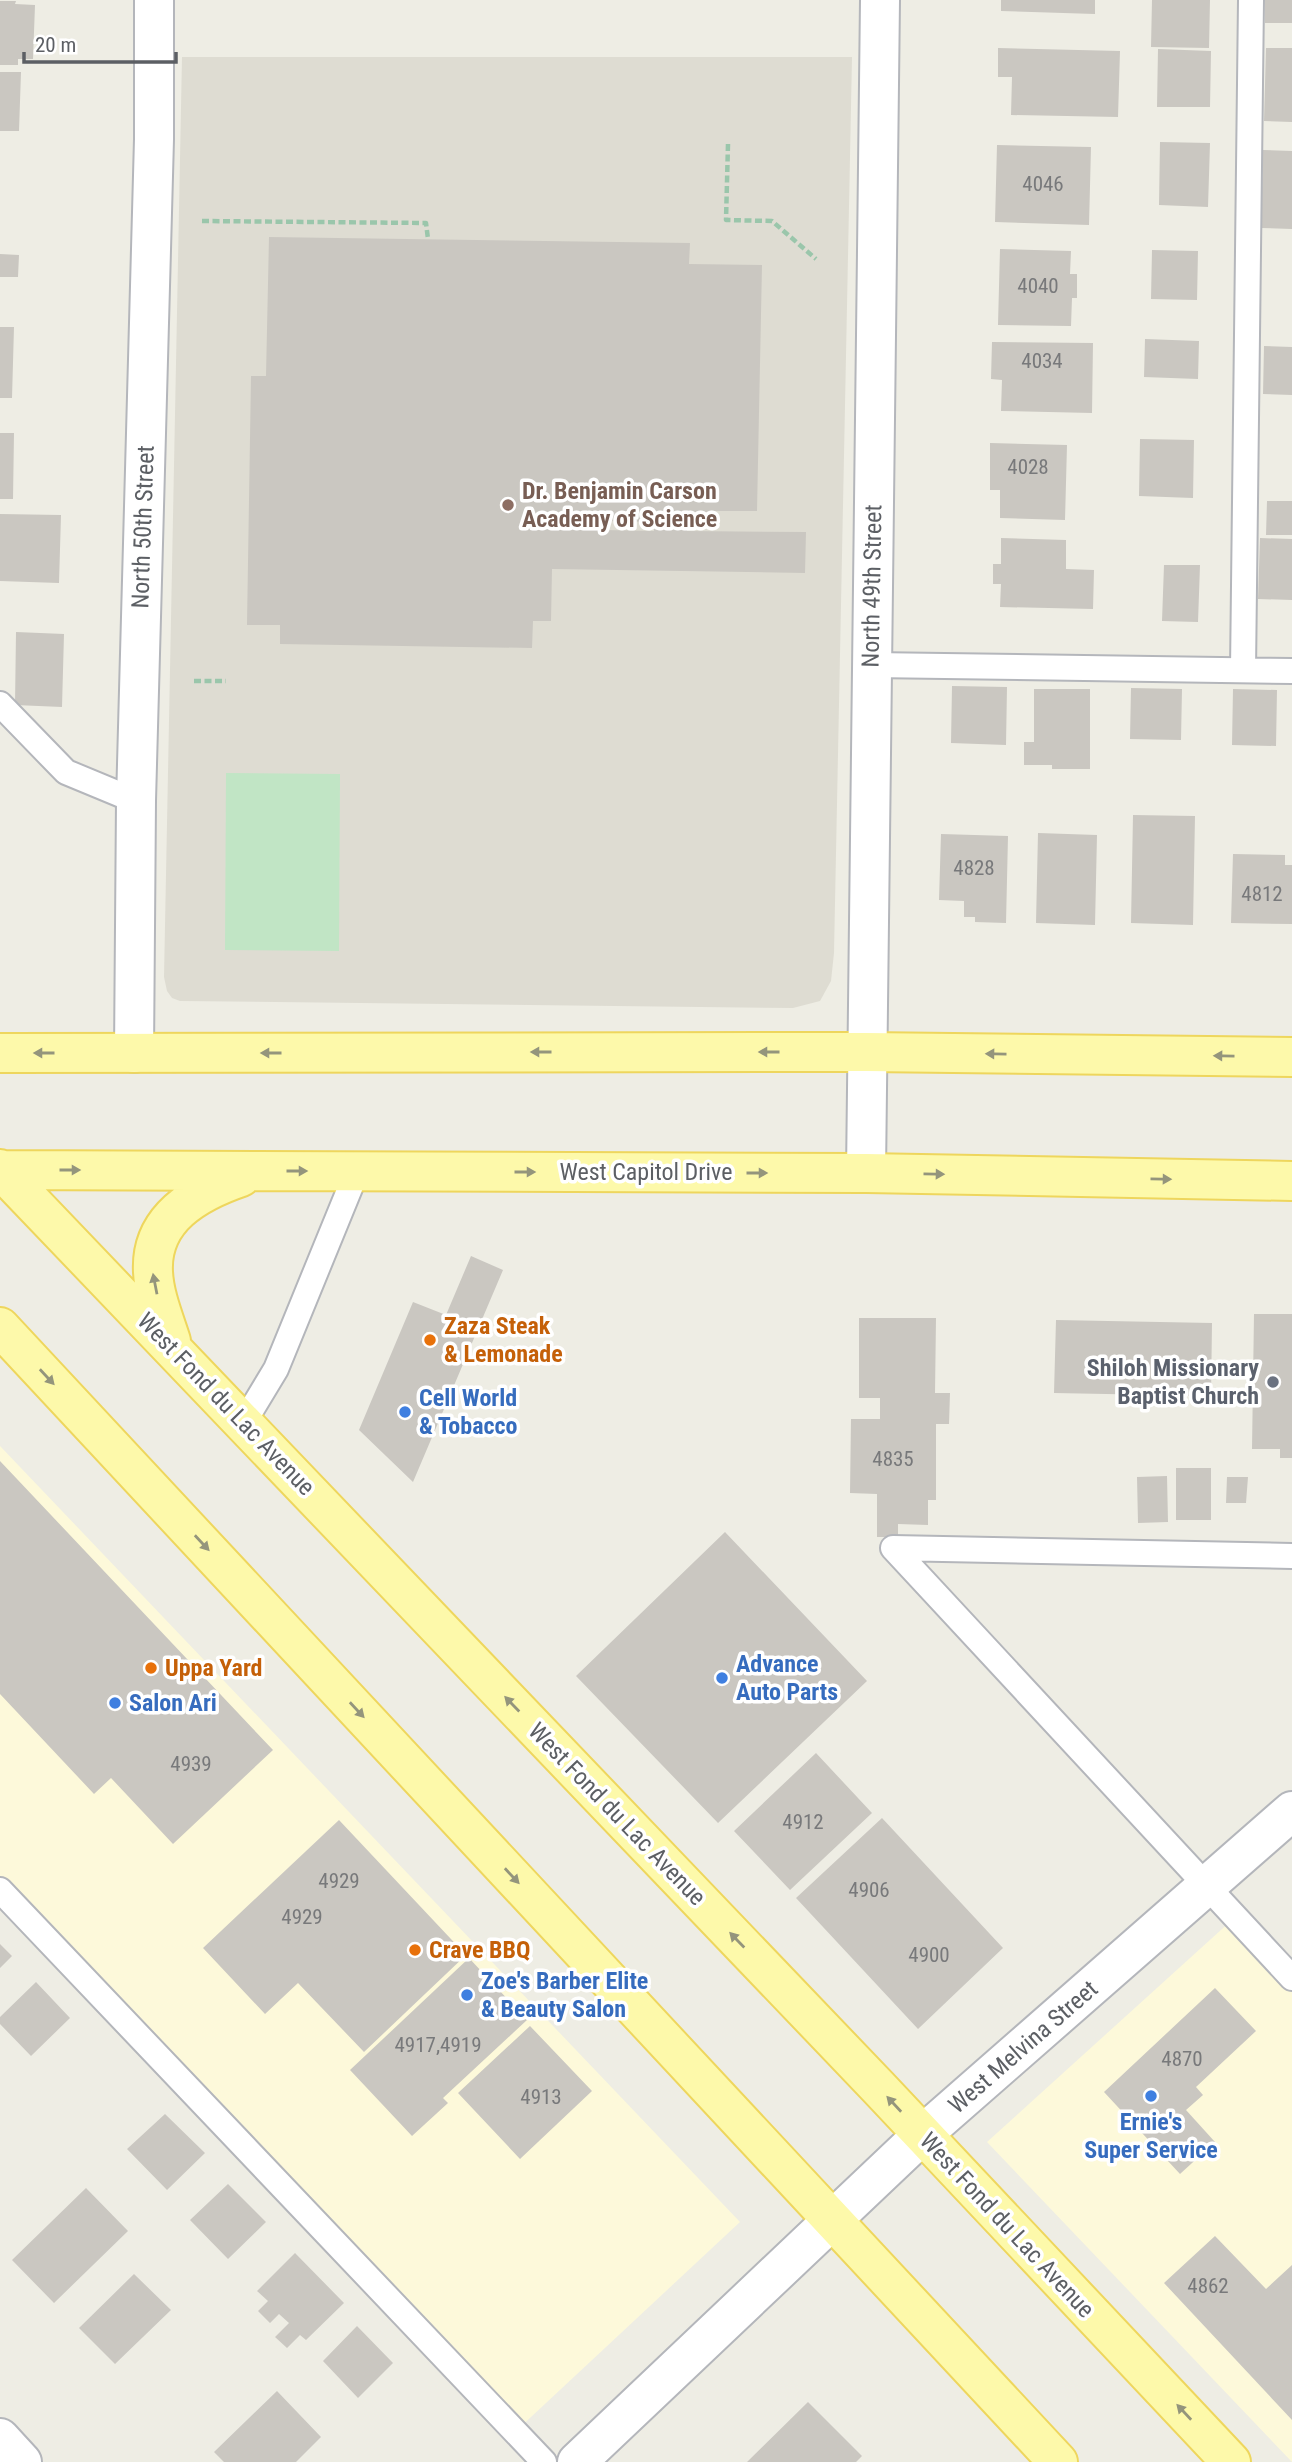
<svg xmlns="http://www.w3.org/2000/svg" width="1292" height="2462" font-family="'Roboto Condensed',sans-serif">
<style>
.commercial{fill:#fdf9da}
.education{fill:#dedcd2}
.green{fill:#c1e5c5}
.building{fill:#cac7c1;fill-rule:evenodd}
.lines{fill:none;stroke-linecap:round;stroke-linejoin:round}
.service-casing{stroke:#b4b6bb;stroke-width:28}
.minor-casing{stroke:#b4b6bb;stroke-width:42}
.primary-casing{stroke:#eed65d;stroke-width:42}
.path{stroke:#9ac6ab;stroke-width:4.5;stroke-dasharray:7 3.5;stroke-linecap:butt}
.service{stroke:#fff;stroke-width:24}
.minor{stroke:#fff;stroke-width:38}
.primary{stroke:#fdf9aa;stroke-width:38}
.oneway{fill:#94957c}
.education-dot{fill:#8d6e63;stroke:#fff;stroke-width:2.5}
.food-dot{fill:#e8710a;stroke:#fff;stroke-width:2.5}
.worship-dot{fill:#6b7280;stroke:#fff;stroke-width:2.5}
.shop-dot{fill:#3f7fe0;stroke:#fff;stroke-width:2.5}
.labels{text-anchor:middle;stroke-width:7;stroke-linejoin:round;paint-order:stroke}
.number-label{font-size:21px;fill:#78797b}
.education-label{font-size:24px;font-weight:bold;fill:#785e54;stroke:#fff;text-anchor:start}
.street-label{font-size:24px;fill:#5c5f64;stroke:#fff}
.food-label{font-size:24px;font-weight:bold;fill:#c56008;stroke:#fff;text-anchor:start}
.worship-label{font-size:24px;font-weight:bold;fill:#5b616d;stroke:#fff;text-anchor:end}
.shop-label{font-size:24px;font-weight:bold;fill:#366cbe;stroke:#fff;text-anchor:start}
</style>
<rect width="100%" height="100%" fill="#eeede4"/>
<!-- commercial -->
<path class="commercial" d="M 0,1446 L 740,2222 L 516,2431 L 0,1890 Z
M 1243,1910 L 1292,1963 L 1292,2462 L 987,2142 Z"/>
<!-- education -->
<path class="education" d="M 182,57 L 852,57 L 834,953 L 831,981 L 820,1001 L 793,1008 L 180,1001 L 172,998 L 167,991 L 164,977 Z"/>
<!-- green -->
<path class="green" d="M 226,773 L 340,774 L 339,951 L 225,950 Z"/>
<!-- building -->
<path class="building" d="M 1001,0 L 1095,0 L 1095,14 L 1001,11 Z
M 1152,0 L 1210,0 L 1209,48 L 1151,47 Z
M 1265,0 L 1292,0 L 1292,23 L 1265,23 Z
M 0,1 L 16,1 L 15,4 L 35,5 L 33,59 L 18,59 L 18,65 L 0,65 Z
M 998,48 L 1120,51 L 1118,117 L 1011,115 L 1012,77 L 998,77 Z
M 1266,48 L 1292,48 L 1292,122 L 1264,121 Z
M 1158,49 L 1211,51 L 1210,107 L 1157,107 Z
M 0,72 L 21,72 L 19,131 L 0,131 Z
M 1160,142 L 1210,143 L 1208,207 L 1159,205 Z
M 997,145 L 1091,147 L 1089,225 L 995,222 Z
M 1263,150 L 1292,151 L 1292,229 L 1261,228 Z
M 269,237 L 690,243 L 689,264 L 762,265 L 757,511 L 710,511 L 710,521 L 687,521 L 687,531 L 806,532 L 805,573 L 552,569 L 551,621 L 533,621 L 532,648 L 280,644 L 280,625 L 247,625 L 251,376 L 266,376 ZM 553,520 L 654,522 L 654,531 L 553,529 Z
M 1000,249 L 1071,251 L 1070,274 L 1077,274 L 1077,298 L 1072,298 L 1071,326 L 998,325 Z
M 1152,250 L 1198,251 L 1197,300 L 1151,299 Z
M 0,254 L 19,255 L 18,277 L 0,277 Z
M 0,327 L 14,327 L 12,398 L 0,398 Z
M 1145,339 L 1199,341 L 1198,379 L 1144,377 Z
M 992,342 L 1093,343 L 1092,413 L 1001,411 L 1002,380 L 991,379 Z
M 1264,346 L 1292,347 L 1292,395 L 1263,394 Z
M 0,433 L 14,433 L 13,499 L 0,499 Z
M 1140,439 L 1194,440 L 1193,498 L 1139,496 Z
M 990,443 L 1067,445 L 1065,520 L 1000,518 L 1000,490 L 990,490 Z
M 1267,501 L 1292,501 L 1292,535 L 1266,535 Z
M 0,514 L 61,515 L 59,583 L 0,581 Z
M 1001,538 L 1066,540 L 1066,569 L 1094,570 L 1093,609 L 1000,607 L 1001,584 L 993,584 L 993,564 L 1001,564 Z
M 1260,538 L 1292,539 L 1292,600 L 1258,599 Z
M 1164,565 L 1200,565 L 1198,622 L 1162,621 Z
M 16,632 L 64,634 L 62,707 L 15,705 Z
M 952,686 L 1007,687 L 1006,745 L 951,743 Z
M 1131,688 L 1182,689 L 1181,740 L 1130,739 Z
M 1034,689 L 1090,689 L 1090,769 L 1052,769 L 1052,765 L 1024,765 L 1024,742 L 1034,742 Z
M 1233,689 L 1277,690 L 1276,746 L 1232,745 Z
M 1133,815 L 1195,816 L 1193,925 L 1131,923 Z
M 1038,833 L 1097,835 L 1095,925 L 1036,923 Z
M 941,834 L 1008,836 L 1006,923 L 975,922 L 975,917 L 964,917 L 964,901 L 939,900 Z
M 1233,854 L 1285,855 L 1285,865 L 1292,865 L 1292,924 L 1231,923 Z
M 471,1256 L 503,1270 L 413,1482 L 359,1430 L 413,1302 L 446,1315 Z
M 1254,1314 L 1292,1314 L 1292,1458 L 1280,1458 L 1280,1449 L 1252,1449 Z
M 859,1318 L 936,1318 L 935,1393 L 950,1393 L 949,1424 L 936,1424 L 936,1500 L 928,1500 L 928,1525 L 898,1524 L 898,1537 L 877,1537 L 877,1494 L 850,1493 L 851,1419 L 880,1419 L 880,1398 L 859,1398 Z
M 1056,1320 L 1212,1323 L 1211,1396 L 1054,1393 Z
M 0,1461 L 273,1750 L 173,1844 L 111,1778 L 94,1794 L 0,1694 Z
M 1176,1468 L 1211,1468 L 1211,1520 L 1176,1520 Z
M 1167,1476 L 1168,1522 L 1138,1523 L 1137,1477 Z
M 1227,1477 L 1248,1477 L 1246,1503 L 1226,1503 Z
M 725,1532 L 867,1681 L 718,1823 L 576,1676 Z
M 816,1753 L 872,1813 L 790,1890 L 734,1831 Z
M 882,1818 L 1003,1948 L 918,2029 L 796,1898 Z
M 339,1820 L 466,1955 L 364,2052 L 298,1983 L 265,2014 L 203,1948 Z
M 0,1944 L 12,1956 L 0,1968 Z
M 469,1958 L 527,2020 L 443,2098 L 448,2103 L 412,2136 L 350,2070 Z
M 36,1982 L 70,2018 L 31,2056 L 0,2024 L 0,2017 Z
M 1215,1988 L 1256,2031 L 1196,2087 L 1203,2095 L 1186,2110 L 1215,2142 L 1180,2174 L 1104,2092 Z
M 530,2026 L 592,2091 L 520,2159 L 458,2093 Z
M 165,2114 L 205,2153 L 167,2190 L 127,2149 Z
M 228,2184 L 266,2222 L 228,2259 L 190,2220 Z
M 86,2188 L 128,2231 L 54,2303 L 12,2260 Z
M 1215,2236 L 1266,2289 L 1292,2265 L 1292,2420 L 1164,2283 Z
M 295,2253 L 344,2303 L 306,2340 L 300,2335 L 287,2348 L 275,2337 L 289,2323 L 279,2314 L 270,2323 L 258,2311 L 268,2301 L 257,2291 Z
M 134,2274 L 171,2310 L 115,2364 L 79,2328 Z
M 357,2326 L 393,2363 L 358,2398 L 323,2361 Z
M 277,2391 L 321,2437 L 296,2462 L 224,2462 L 214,2452 Z
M 808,2402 L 862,2456 L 856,2462 L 747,2462 Z"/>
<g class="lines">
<defs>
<path id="service" d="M 871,665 L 1292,671
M 1243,670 L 1251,0
M 0,704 L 66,772 L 136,801
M 244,1422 L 276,1369 L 357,1171
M 1292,1556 L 893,1548 L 1292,1978
M 0,1890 L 544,2462"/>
<path id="minor" d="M 134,1053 L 136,801 L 154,139 L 154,0
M 866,1173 L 880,0
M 0,2438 L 22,2462
M 577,2462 L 922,2135 L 1292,1811"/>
<path id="primary" d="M 0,1053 L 866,1052 L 1292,1057
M 0,1169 L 879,2088 L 1231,2462
M 0,1170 L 866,1173 L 1292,1181
M 0,1327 L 1058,2462
M 171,1341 C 164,1319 154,1295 153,1272 C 150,1218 197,1192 241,1177"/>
</defs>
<!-- service casing -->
<use href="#service" class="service-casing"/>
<!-- minor casing -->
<use href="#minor" class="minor-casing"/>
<!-- primary casing -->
<use href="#primary" class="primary-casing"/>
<!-- path -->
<path class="path" d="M 728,144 L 726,220 L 772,221 L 816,259
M 202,221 L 426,223 L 428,239
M 194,681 L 226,681"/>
<!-- service -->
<use href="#service" class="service"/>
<!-- minor -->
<use href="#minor" class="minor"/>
<!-- primary -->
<use href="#primary" class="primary"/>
</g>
<!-- one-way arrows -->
<defs><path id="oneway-solid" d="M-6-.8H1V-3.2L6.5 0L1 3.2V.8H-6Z" transform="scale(1.75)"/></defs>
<g class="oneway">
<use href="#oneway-solid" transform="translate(541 1052) rotate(180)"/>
<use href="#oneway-solid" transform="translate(769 1052) rotate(180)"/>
<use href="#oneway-solid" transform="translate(44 1053) rotate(180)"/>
<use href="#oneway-solid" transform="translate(271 1053) rotate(180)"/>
<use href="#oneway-solid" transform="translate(996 1054) rotate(-179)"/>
<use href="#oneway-solid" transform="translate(1224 1056) rotate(-179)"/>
<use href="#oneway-solid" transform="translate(70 1170)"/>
<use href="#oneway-solid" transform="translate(297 1171)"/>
<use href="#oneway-solid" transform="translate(525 1172)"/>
<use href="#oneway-solid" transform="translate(757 1173)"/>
<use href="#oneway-solid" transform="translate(934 1174) rotate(1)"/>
<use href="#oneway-solid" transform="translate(1161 1179) rotate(1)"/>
<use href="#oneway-solid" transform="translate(155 1284) rotate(-101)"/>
<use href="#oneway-solid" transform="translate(47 1377) rotate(47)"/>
<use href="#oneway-solid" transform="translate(202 1543) rotate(47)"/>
<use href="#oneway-solid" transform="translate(512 1704) rotate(-134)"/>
<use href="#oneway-solid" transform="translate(357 1710) rotate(47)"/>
<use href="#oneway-solid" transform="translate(512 1876) rotate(47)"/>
<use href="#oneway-solid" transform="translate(737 1940) rotate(-134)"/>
<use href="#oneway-solid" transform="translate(894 2104) rotate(-133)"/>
<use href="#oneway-solid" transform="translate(1184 2412) rotate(-133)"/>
</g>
<!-- markers -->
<circle class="education-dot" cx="508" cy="505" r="7"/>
<g class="food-dot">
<circle cx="430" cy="1340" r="7"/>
<circle cx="151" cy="1668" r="7"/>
<circle cx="415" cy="1950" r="7"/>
</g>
<circle class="worship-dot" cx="1273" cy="1382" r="7"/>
<g class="shop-dot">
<circle cx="405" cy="1412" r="7"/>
<circle cx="722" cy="1678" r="7"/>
<circle cx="115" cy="1703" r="7"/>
<circle cx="467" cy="1995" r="7"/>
<circle cx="1151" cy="2096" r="7"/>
</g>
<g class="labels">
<!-- number labels -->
<g class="number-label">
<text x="1043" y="191">4046</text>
<text x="1038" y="293">4040</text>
<text x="1042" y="368">4034</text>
<text x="1028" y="474">4028</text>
<text x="974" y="875">4828</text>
<text x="1262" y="901">4812</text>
<text x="893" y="1466">4835</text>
<text x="191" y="1771">4939</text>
<text x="803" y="1829">4912</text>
<text x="339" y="1888">4929</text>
<text x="869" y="1897">4906</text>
<text x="302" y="1924">4929</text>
<text x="929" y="1962">4900</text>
<text x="438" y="2052">4917,4919</text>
<text x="1182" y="2066">4870</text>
<text x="541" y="2104">4913</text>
<text x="1208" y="2293">4862</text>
</g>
<!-- education labels -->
<g class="education-label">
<text x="522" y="499">Dr. Benjamin Carson<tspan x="522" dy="28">Academy of Science</tspan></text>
</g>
<!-- street labels -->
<g class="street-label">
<text transform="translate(143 527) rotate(-88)" y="8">North 50th Street</text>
<text transform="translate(872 586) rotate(-89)" y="8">North 49th Street</text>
<text x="646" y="1180">West Capitol Drive</text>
<text transform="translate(226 1404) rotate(46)" y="8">West Fond du Lac Avenue</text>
<text transform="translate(617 1814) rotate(46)" y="8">West Fond du Lac Avenue</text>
<text transform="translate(1023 2047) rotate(-41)" y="8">West Melvina Street</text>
<text transform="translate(1007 2225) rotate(47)" y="8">West Fond du Lac Avenue</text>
</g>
<!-- food labels -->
<g class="food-label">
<text x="444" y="1334">Zaza Steak<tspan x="444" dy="28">&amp; Lemonade</tspan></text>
<text x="165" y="1676">Uppa Yard</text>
<text x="429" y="1958">Crave BBQ</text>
</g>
<!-- worship labels -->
<g class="worship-label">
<text x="1259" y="1376">Shiloh Missionary<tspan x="1259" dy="28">Baptist Church</tspan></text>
</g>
<!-- shop labels -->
<g class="shop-label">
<text x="419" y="1406">Cell World<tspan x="419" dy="28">&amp; Tobacco</tspan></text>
<text x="736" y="1672">Advance<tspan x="736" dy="28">Auto Parts</tspan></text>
<text x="129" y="1711">Salon Ari</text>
<text x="481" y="1989">Zoe's Barber Elite<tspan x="481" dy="28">&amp; Beauty Salon</tspan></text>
<text x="1151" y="2130" text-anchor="middle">Ernie's<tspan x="1151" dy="28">Super Service</tspan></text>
</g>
</g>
<!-- scale -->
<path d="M24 52v10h152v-10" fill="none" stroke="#5c5f64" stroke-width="3.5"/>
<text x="35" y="52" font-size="21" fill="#5c5f64" stroke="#ffffff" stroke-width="5" paint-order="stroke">20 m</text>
</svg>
